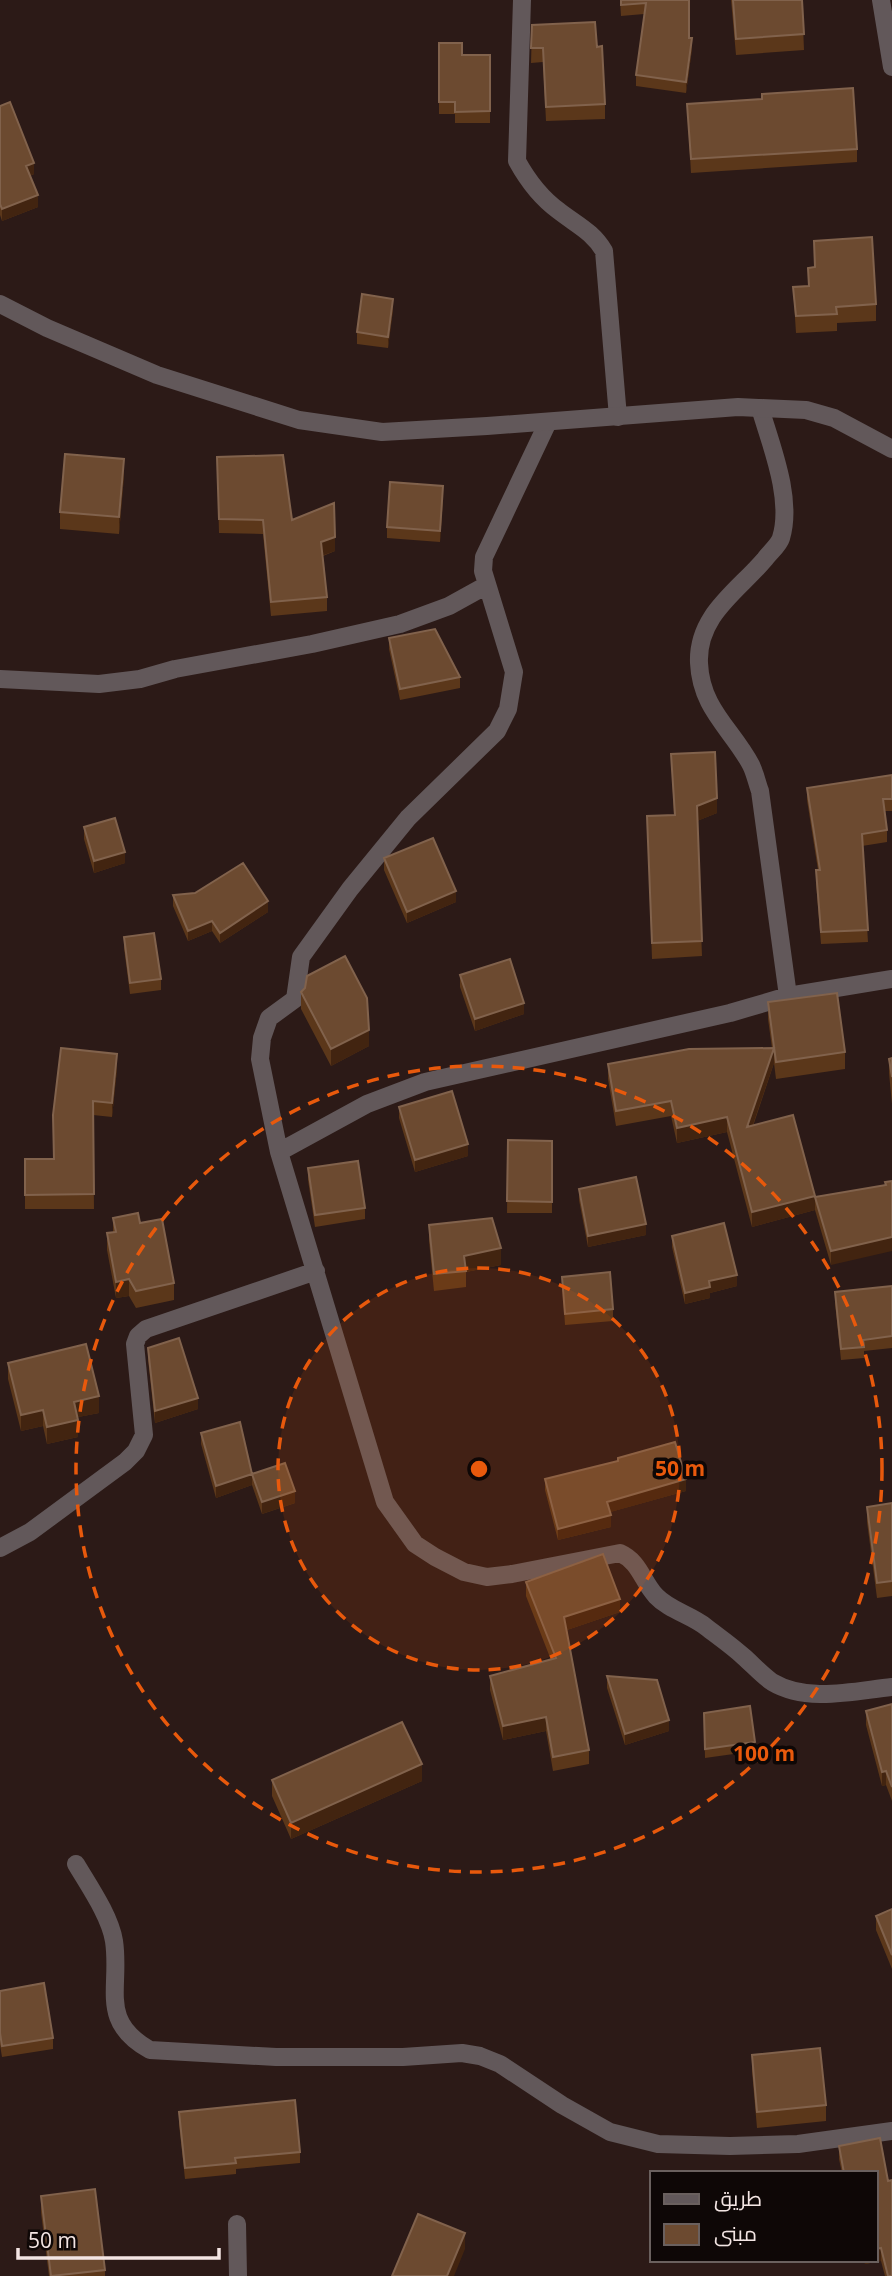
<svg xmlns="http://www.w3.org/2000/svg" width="892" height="2276" font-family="'Open Sans',Cairo,sans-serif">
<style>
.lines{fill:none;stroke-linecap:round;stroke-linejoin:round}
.minor{stroke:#62585a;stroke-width:18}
.tertiary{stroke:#62585a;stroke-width:18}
.wall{fill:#5b371a}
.shaded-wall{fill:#422410}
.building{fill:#6c4a30;stroke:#81624c;stroke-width:2}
.ring{fill:none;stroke:#e8590c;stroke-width:3.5;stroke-dasharray:12 9}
.centre{fill:#e8590c;stroke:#0e0706;stroke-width:3.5}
.ring-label{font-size:21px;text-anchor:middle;font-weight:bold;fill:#e8590c;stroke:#0e0706;stroke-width:7;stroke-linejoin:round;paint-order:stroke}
</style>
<rect width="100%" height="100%" fill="#2c1a17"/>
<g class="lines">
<!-- minor -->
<path class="minor" d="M 522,0 L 517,161 C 528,181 541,198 559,211 C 577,225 593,232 604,251 L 618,417
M 881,0 L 892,67
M 760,408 C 771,445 793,499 781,538 C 779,545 770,552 765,559 C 738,591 697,615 699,663 C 701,709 732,729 751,765 C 755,773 757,783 760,791 L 788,996
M 548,422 L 484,557 L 483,571 L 514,672 L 508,709 L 497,731 L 408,818 L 350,889 L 301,957 L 295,999 L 269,1018 L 262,1038 L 260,1059 L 279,1152 L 385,1502 L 415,1544 L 435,1557 L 464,1572 L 487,1577 L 512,1574 L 620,1553 C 640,1562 642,1581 656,1596 C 669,1610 691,1615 706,1627 C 719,1637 732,1646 744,1657 C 753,1665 762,1675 772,1682 C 807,1703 854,1691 892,1687
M 0,679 L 99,684 L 140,679 L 175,669 L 312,644 L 400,624 L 449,606 L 487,585
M 279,1152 L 367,1104 L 425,1082 L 730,1013 L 788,996 L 892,979
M 0,1548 L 30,1532 L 125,1462 L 136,1451 L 144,1435 L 135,1344 L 138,1336 L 146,1329 L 316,1271
M 76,1864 C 89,1886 110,1916 114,1941 C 121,1988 98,2021 150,2050 L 276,2057 L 403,2057 L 462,2053 L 480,2056 L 500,2064 L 562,2105 L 610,2132 L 658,2144 L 730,2146 L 798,2144 L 892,2131
M 237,2224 L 238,2276"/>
<!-- tertiary -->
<path class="tertiary" d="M 0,304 L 47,328 L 157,375 L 299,420 L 382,432 L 487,426 L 738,407 L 806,410 L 834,418 L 892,449"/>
</g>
<!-- wall -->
<path class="wall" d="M 620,0 L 689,0 L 689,38 L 692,49 L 686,93 L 636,86 L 636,75 L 644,14 L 621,16 Z
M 731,0 L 802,0 L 804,50 L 736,55 Z
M 532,25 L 597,47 L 605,104 L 605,119 L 546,121 L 543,62 L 531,63 Z
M 439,43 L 462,55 L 490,55 L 490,123 L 455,123 L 455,114 L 439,114 Z
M 687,104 L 857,149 L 857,162 L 691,173 Z
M 0,106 L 34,174 L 30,176 L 38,207 L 2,221 L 0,215 Z
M 814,241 L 876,304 L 876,321 L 837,323 L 837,331 L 796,333 L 793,287 L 808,286 L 808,268 L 814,268 Z
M 393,310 L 388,348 L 357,344 L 357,332 Z
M 217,457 L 292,520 L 335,551 L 323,556 L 327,597 L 327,611 L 271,616 L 263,534 L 219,533 Z
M 124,476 L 119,534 L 60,529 L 60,512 Z
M 443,498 L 440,542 L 387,538 L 387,527 Z
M 389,638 L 460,677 L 460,688 L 400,700 L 389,649 Z
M 671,754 L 717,813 L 697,821 L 702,956 L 652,959 L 647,816 L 674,815 Z
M 892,775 L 892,811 L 885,811 L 887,830 L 887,842 L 862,846 L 868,942 L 821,944 L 816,882 L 816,870 L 818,870 L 807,800 L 807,788 Z
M 84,827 L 125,863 L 94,873 L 84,839 Z
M 384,858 L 456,902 L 407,923 L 384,870 Z
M 173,895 L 268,912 L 220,943 L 212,931 L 188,941 L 173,906 Z
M 124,937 L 161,979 L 161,990 L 130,994 L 124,948 Z
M 460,975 L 524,1014 L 475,1031 L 460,987 Z
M 301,992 L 369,1046 L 331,1066 L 301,1009 Z
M 768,1002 L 845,1052 L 845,1069 L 776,1079 L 774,1063 L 753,1126 L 815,1197 L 885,1185 L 892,1181 L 831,1265 L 815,1210 L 752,1227 L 727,1132 L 677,1143 L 671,1116 L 616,1126 L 608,1079 L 608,1064 L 772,1048 L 768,1019 Z
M 892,1058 L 892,1104 L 889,1073 L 889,1059 Z
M 117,1069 L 112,1117 L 93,1115 L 94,1209 L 25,1209 L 25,1159 L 54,1159 L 53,1115 Z
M 399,1107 L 468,1156 L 415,1172 L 399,1118 Z
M 508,1140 L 552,1141 L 552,1213 L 507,1213 Z
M 308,1168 L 365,1208 L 365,1219 L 315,1227 L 308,1180 Z
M 579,1189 L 646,1235 L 588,1247 L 579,1200 Z
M 113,1218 L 140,1223 L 174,1283 L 174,1300 L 136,1308 L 129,1296 L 116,1298 L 107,1250 L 107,1233 L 113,1232 Z
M 429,1225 L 501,1265 L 466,1272 L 466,1287 L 434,1291 L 429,1241 Z
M 672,1236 L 737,1286 L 710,1293 L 710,1298 L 685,1304 L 672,1247 Z
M 562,1277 L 613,1309 L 613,1321 L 565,1325 Z
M 892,1286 L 892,1348 L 864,1351 L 864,1358 L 841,1360 L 835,1303 L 835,1292 Z
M 148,1348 L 198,1409 L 155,1423 L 148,1359 Z
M 8,1363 L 99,1413 L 78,1417 L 78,1437 L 47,1444 L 43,1426 L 21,1431 L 8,1379 Z
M 201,1433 L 252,1474 L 295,1503 L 262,1514 L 252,1485 L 216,1498 L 201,1444 Z
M 618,1458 L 686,1491 L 610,1512 L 611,1527 L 558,1540 L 545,1490 L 545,1479 L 618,1461 Z
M 892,1503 L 892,1596 L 877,1598 L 867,1522 L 867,1507 Z
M 526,1582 L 620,1612 L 567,1630 L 589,1750 L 589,1764 L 553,1771 L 546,1731 L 503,1740 L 490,1690 L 490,1676 L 551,1660 L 526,1596 Z
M 607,1676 L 669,1731 L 625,1745 L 607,1688 Z
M 892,1704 L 892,1801 L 886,1785 L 882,1786 L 866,1725 L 866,1711 Z
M 704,1713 L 755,1742 L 755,1751 L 705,1758 Z
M 272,1780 L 422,1781 L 291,1839 L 272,1796 Z
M 892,1909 L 892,1969 L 876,1930 L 876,1916 Z
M 0,1991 L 53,2038 L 53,2049 L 2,2057 L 0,2045 Z
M 752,2055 L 826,2105 L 826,2121 L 757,2128 L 752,2071 Z
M 179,2112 L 300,2152 L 300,2163 L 236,2169 L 236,2174 L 185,2179 L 179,2124 Z
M 839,2146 L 888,2181 L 892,2276 L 885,2276 L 881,2261 L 865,2264 L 864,2260 L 876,2260 L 876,2173 L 842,2173 L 839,2159 Z
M 41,2196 L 105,2270 L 105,2276 L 49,2276 L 41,2213 Z"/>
<!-- shaded-wall -->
<path class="shaded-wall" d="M 692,38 L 692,49 L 686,93 L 686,82 Z
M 34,163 L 34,174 L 26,177 L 26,166 Z
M 38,195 L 38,207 L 2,221 L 2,209 Z
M 393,299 L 393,310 L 388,348 L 388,337 Z
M 124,459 L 124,476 L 119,534 L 119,517 Z
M 443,486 L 443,498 L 440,542 L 440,531 Z
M 335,537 L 335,551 L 321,556 L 321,542 Z
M 717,798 L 717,813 L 697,821 L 697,806 Z
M 125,852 L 125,863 L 94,873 L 94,861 Z
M 456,891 L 456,902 L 407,923 L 407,912 Z
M 268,901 L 268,912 L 220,943 L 220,933 Z
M 212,921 L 212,931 L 188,941 L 188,931 Z
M 524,1003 L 524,1014 L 475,1031 L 475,1019 Z
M 369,1030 L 369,1046 L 331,1066 L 331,1049 Z
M 774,1048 L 774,1063 L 747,1142 L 747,1127 Z
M 117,1054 L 117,1069 L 112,1117 L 112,1103 Z
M 727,1117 L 727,1132 L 677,1143 L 677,1128 Z
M 468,1144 L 468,1156 L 415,1172 L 415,1160 Z
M 815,1196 L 815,1210 L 752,1227 L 752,1212 Z
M 646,1224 L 646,1235 L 588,1247 L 588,1236 Z
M 892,1237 L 892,1251 L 831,1265 L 831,1251 Z
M 501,1248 L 501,1265 L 466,1272 L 464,1256 Z
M 737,1275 L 737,1286 L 710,1293 L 710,1298 L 685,1304 L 685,1293 L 709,1281 Z
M 129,1279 L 129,1296 L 116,1298 L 116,1282 Z
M 99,1396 L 99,1413 L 74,1418 L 74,1402 Z
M 198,1398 L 198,1409 L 155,1423 L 155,1411 Z
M 43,1410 L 43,1426 L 21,1431 L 21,1415 Z
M 78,1420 L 78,1437 L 47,1444 L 47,1427 Z
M 252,1474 L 252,1485 L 216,1498 L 216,1486 Z
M 686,1479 L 686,1491 L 607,1513 L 607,1502 Z
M 295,1491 L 295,1503 L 262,1514 L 262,1502 Z
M 611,1515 L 611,1527 L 558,1540 L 558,1529 Z
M 620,1599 L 620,1612 L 564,1631 L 564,1617 Z
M 546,1717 L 546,1731 L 503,1740 L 503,1726 Z
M 669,1720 L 669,1731 L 625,1745 L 625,1734 Z
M 422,1764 L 422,1781 L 291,1839 L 291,1823 Z
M 886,1771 L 886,1785 L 882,1786 L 882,1772 Z
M 465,2233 L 465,2249 L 454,2276 L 447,2276 Z
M 881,2248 L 881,2261 L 865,2264 L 865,2260 L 876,2260 L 876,2249 Z"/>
<!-- building -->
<path class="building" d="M 621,0 L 689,0 L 689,38 L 692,38 L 686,82 L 636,75 L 646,3 L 621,5 Z
M 733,0 L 802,0 L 804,34 L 736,39 Z
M 595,22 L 597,47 L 602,46 L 605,104 L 546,107 L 543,48 L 531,48 L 532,25 Z
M 439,43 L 462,43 L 462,55 L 490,55 L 490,111 L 455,112 L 455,102 L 439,102 Z
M 853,88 L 857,149 L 691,159 L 687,104 L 762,99 L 762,94 Z
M 10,102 L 34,163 L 26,166 L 38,195 L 2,209 L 0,204 L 0,106 Z
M 872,237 L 876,304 L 836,307 L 837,314 L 796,316 L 793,287 L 809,286 L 808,268 L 815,267 L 814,241 Z
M 362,294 L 393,299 L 388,337 L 357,332 Z
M 65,454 L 124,459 L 119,517 L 60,512 Z
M 283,455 L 292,520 L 334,503 L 335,537 L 321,542 L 327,597 L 271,602 L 263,520 L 219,519 L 217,457 Z
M 390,482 L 443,486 L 440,531 L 387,527 Z
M 435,629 L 460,677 L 400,689 L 389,638 Z
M 715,752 L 717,798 L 697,806 L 702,941 L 652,943 L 647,816 L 675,815 L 671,754 Z
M 892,775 L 892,799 L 883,799 L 887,830 L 862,834 L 868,930 L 821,932 L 816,870 L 820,870 L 807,788 Z
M 115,818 L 125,852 L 94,861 L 84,827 Z
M 433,838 L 456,891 L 407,912 L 384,858 Z
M 243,863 L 268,901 L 220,933 L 212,921 L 188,931 L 173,895 L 195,893 Z
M 154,933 L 161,979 L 130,983 L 124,937 Z
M 345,956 L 367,998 L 369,1030 L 331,1049 L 301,992 L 305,988 L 307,976 Z
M 510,959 L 524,1003 L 475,1019 L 460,975 Z
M 837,993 L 845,1052 L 776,1062 L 768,1002 Z
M 61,1048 L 117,1054 L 112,1103 L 93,1101 L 94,1194 L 25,1195 L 25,1159 L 54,1159 L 53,1115 Z
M 774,1048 L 747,1127 L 793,1115 L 815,1196 L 752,1212 L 727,1117 L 677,1128 L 671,1101 L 616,1111 L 608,1064 L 689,1049 Z
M 892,1058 L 892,1077 L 889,1059 Z
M 452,1091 L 468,1144 L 415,1160 L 399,1107 Z
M 508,1140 L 552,1141 L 552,1202 L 507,1201 Z
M 358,1161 L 365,1208 L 315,1215 L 308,1168 Z
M 636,1177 L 646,1224 L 588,1236 L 579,1189 Z
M 892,1181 L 892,1237 L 831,1251 L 815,1197 L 886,1185 L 885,1182 Z
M 138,1213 L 140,1223 L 162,1219 L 174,1283 L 136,1291 L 129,1279 L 116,1282 L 107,1233 L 116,1232 L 113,1218 Z
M 492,1218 L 501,1248 L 464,1256 L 466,1271 L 434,1274 L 429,1225 Z
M 724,1223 L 737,1275 L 709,1281 L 710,1287 L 685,1293 L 672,1236 Z
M 610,1272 L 613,1309 L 565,1314 L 562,1277 Z
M 892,1286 L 892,1336 L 863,1340 L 864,1347 L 841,1349 L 835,1292 Z
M 179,1338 L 198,1398 L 155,1411 L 148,1348 Z
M 86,1344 L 99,1396 L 74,1402 L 78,1420 L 47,1427 L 43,1410 L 21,1415 L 8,1363 Z
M 240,1422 L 252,1474 L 216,1486 L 201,1433 Z
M 675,1442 L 686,1479 L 607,1502 L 611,1515 L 558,1529 L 545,1479 L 618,1461 L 618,1458 Z
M 285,1463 L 295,1491 L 262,1502 L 252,1474 Z
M 892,1503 L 892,1581 L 877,1583 L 867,1507 Z
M 603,1554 L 620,1599 L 564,1617 L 589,1750 L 553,1757 L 546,1717 L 503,1726 L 490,1676 L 556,1658 L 526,1582 Z
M 607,1676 L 657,1680 L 669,1720 L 625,1734 Z
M 892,1704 L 892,1787 L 886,1771 L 882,1772 L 866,1711 Z
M 750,1706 L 755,1742 L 705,1749 L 704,1713 Z
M 402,1722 L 422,1764 L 291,1823 L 272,1780 Z
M 892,1909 L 892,1955 L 876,1916 Z
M 44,1983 L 53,2038 L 2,2046 L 0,2033 L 0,1991 Z
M 820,2048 L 826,2105 L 757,2112 L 752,2055 Z
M 295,2100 L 300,2152 L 235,2158 L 236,2163 L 185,2168 L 179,2112 Z
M 880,2138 L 888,2181 L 892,2180 L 892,2276 L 888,2276 L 881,2248 L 876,2249 L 876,2173 L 844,2173 L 839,2146 Z
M 95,2189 L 105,2270 L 51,2276 L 41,2196 Z
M 418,2214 L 465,2233 L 447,2276 L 392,2276 Z"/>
<!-- distance rings -->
<circle cx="479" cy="1469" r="201" fill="#e8590c" fill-opacity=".12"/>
<g class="ring">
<circle cx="479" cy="1469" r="201"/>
<circle cx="479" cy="1469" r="403"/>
</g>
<circle cx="479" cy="1469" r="10" class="centre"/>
<g class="ring-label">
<text x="680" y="1476">50 m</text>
<text x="764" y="1761">100 m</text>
</g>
<!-- legend -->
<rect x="650" y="2171" width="228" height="91" fill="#0e0706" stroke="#6a605e" stroke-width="2"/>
<rect x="664" y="2194" width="35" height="10" fill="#62585a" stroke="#6a605e" stroke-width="2"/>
<text x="714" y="2206" font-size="21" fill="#f3e5e3">طريق</text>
<rect x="664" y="2224" width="35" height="21" fill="#6c4a30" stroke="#6a605e" stroke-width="2"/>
<text x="714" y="2241" font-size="21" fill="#f3e5e3">مبنى</text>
<!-- scale -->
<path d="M18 2248v10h201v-10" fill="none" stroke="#f3e5e3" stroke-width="3.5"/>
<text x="28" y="2248" font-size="21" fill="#f3e5e3" stroke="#0e0706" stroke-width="5" paint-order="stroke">50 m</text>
</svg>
